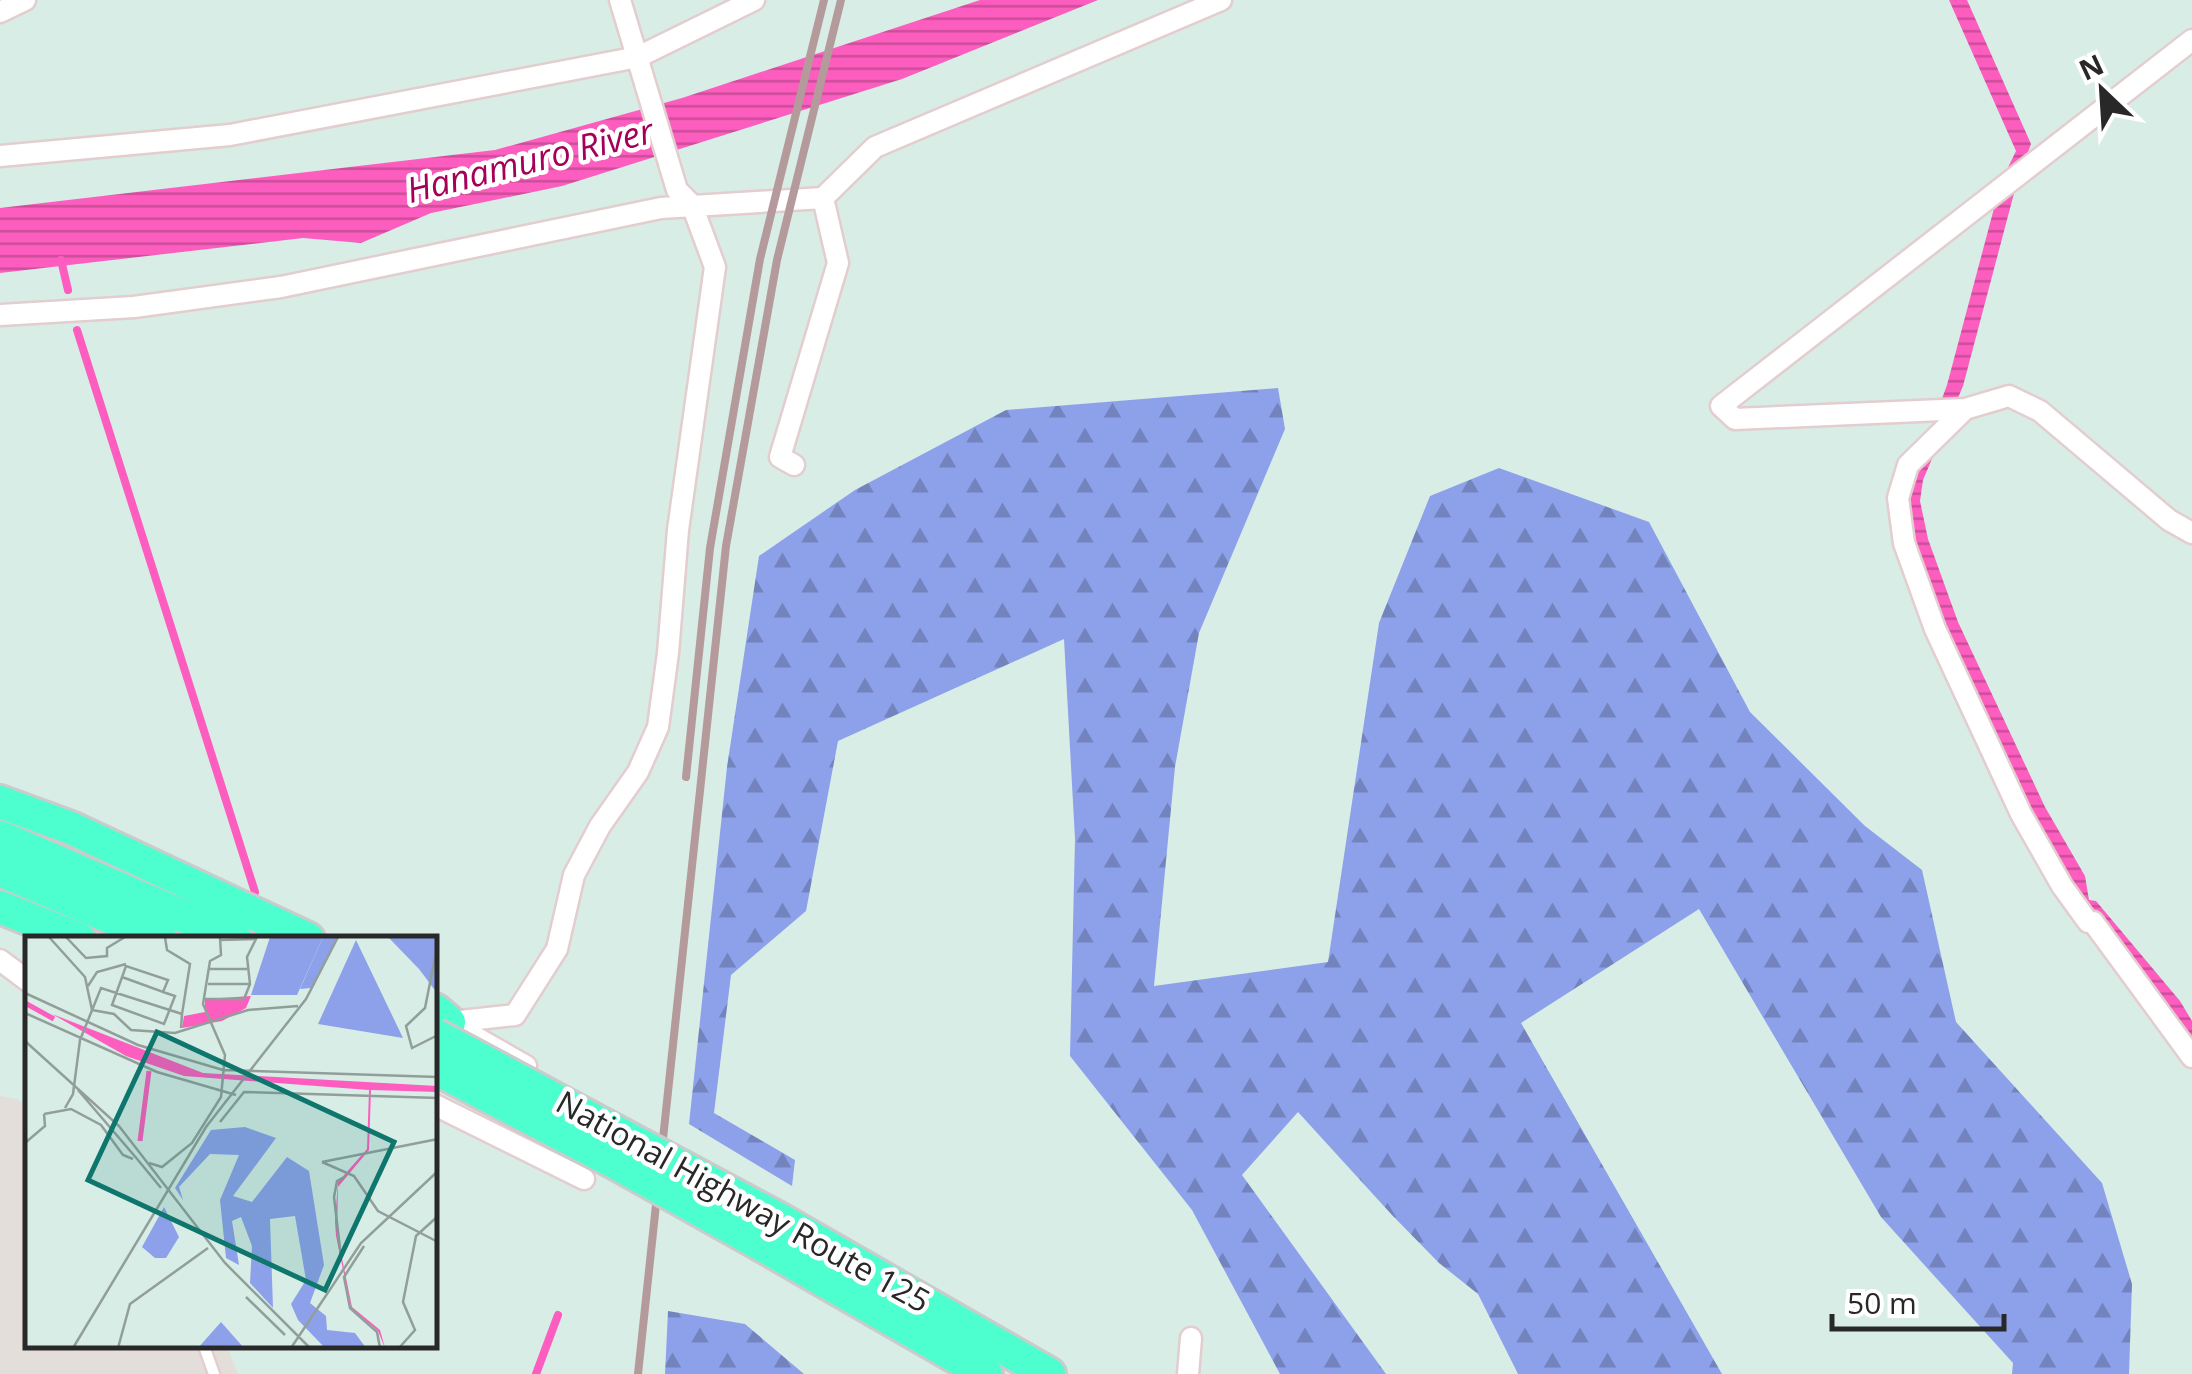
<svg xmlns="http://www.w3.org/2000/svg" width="2192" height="1374" font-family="'Open Sans',sans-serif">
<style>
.industrial{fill:#e4deda}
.forest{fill:url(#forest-firs)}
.water{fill:url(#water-rules)}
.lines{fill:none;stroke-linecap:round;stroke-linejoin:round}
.stream{stroke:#fc5dbe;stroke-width:8}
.service-casing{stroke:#e3cdce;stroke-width:15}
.minor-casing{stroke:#e3cdce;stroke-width:25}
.trunk-casing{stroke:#cbcbcb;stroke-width:38}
.service{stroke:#fff;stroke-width:10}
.minor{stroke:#fff;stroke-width:20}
.trunk{stroke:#4dffcf;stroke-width:32}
.rail{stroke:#b59a9b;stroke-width:8}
.trunk-bridge-casing{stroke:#cbcbcb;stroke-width:38;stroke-linecap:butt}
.trunk-bridge{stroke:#4dffcf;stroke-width:32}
.labels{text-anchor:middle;stroke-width:9;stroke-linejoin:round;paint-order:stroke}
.street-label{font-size:32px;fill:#282828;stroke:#fff}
.water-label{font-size:35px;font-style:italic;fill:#a40057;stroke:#fff}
.inset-river{fill:none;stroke:#fc5dbe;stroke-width:5}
.inset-road{fill:none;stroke:#929e9a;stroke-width:2.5}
.view{fill:#0f766e;fill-opacity:0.15;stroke:#0f766e;stroke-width:5}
.inset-edge{fill:none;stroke:#282828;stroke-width:5}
</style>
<defs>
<pattern id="forest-firs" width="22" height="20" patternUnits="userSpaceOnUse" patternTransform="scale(2.5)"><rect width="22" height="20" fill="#8da1ea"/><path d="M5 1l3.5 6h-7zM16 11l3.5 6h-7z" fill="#7383be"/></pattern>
<pattern id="water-rules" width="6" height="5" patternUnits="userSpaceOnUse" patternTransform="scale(2.5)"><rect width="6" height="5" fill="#fc5dbe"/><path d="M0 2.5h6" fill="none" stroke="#cc4d9a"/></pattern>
</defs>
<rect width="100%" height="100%" fill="#d8ede6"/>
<!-- industrial -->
<path class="industrial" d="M 0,1096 L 17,1099 L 27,1106 L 28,1346 L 227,1347 L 238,1374 L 0,1374 Z"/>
<!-- forest -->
<path class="forest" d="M 1278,388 L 1285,429 L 1199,633 L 1175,767 L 1154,986 L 1328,962 L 1379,623 L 1430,496 L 1499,468 L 1649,522 L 1750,712 L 1865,826 L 1922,870 L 1956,1022 L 2102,1183 L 2132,1284 L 2129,1374 L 2012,1374 L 2013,1363 L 1881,1217 L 1699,909 L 1521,1023 L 1722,1374 L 1518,1374 L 1478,1294 L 1439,1263 L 1392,1215 L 1298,1112 L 1242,1175 L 1386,1374 L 1280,1374 L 1192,1210 L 1070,1056 L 1075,839 L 1064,639 L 838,741 L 806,911 L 731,975 L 714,1113 L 795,1160 L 792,1186 L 689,1124 L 727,767 L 759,556 L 855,490 L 1006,410 Z
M 668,1311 L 745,1324 L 804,1374 L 665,1374 Z"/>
<!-- water -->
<path class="water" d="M 980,0 L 1098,0 L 902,79 L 562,186 L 431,213 L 361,243 L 303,238 L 0,273 L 0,208 L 495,150 L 682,98 Z
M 1949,0 L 1967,0 L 2031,144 L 2017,182 L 1963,386 L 1923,480 L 1920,501 L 1928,539 L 1958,622 L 2045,807 L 2085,876 L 2089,900 L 2096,901 L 2180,1001 L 2192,1021 L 2192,1045 L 2089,915 L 2029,812 L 1943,628 L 1912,542 L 1905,500 L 1947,385 L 2001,182 L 2016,151 Z"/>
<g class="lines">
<!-- stream -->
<path class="stream" d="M 61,260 L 68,290
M 77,330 L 255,892
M 536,1374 L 558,1315"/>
<defs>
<path id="service" d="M 204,1346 L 214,1374"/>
<path id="minor" d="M 0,12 L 25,0
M 2192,40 L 1721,406 L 1735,419 L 1965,409 L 2009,396 L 2040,411 L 2169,520 L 2192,533
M 0,156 L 230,135 L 638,57 L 754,0
M 0,315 L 134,307 L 281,287 L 661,208 L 823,198
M 1965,409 L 1908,465 L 1898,498 L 1904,543 L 1935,629 L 2021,814 L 2062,886 L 2088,922 L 2093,922 L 2192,1057
M 794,465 L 780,457 L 838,263 L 823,198 L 875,147 L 1221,0
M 0,960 L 28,981
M 449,1022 L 526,1066
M 442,1023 L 515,1015 L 557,949 L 574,875 L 600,826 L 638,772 L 658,727 L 668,653 L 678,530 L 715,267 L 692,205 L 677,190 L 620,0
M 435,1105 L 584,1179
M 1188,1374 L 1191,1338"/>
<path id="trunk" d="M 0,802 L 71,828 L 308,939
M 0,837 L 236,939
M 0,870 L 161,939
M 0,907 L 79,939
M 435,1010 L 449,1022
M 777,1218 L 1049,1374
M 762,1245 L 986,1374"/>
</defs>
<!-- service casing -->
<use href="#service" class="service-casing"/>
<!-- minor casing -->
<use href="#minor" class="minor-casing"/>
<!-- trunk casing -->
<use href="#trunk" class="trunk-casing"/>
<!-- service -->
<use href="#service" class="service"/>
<!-- minor -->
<use href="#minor" class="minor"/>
<!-- trunk -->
<use href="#trunk" class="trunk"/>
<!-- rail -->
<path class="rail" d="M 686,777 L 710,548 L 760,259 L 824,0
M 638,1374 L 726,546 L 777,260 L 841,0"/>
<defs>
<path id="trunk-bridge" d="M 435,1035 L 777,1218
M 435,1068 L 614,1162 L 762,1245"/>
</defs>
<!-- trunk-bridge casing -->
<use href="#trunk-bridge" class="trunk-bridge-casing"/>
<!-- trunk-bridge -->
<use href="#trunk-bridge" class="trunk-bridge"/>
</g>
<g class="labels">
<!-- street labels -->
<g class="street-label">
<text transform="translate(743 1202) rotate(29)" y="11">National Highway Route 125</text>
</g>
<!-- water labels -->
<g class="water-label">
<text transform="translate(530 161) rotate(-14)" y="12">Hanamuro River</text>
</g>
</g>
<!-- overview -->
<g transform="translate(25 936)">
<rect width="412" height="412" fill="#d8ede6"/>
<path d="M 245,1 L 298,1 L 272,59 L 226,59 ZM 363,1 L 412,1 L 412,57 L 394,33 ZM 331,4 L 378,102 L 293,88 ZM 220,191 L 251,202 L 208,260 L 227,266 L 262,221 L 284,235 L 299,329 L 285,367 L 301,380 L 302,394 L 330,397 L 341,412 L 300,412 L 273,384 L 266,368 L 281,344 L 270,280 L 245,283 L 248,372 L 225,347 L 227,310 L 216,281 L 207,285 L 214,329 L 201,322 L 195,264 L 214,219 L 185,218 L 154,251 L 158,264 L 150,252 L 186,194 ZM 139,271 L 154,301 L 141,322 L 130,322 L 117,311 ZM 196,386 L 219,412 L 173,412 Z" fill="#8da1ea"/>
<path d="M 298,1 L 313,1 L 286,52 L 275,53 Z" fill="#8da1ea"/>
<path d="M 226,60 L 221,72 L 197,85 L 157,92 L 159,80 L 180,76 L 180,63 ZM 27,78 L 178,137 L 412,150 L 412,156 L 346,154 L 344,214 L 313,251 L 312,298 L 327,371 L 355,394 L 360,412 L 353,395 L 326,372 L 311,300 L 310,285 L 313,246 L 342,213 L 344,154 L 159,140 L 101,120 Z" fill="#fc5dbe"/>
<path class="inset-river" d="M 0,67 L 29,83M 115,205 L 124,135"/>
<path class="inset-road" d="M 24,1 L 60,41 L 67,74M 41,1 L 61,22 L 82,20 L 82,12 L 100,1M 140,1 L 142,14 L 165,28 L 157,78M 196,4 L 231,3M 413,6 L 400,72 L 381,90 L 387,112 L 413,99M 185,33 L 222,33M 97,41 L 138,56 L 143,44 L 101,30 L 87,69 L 139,88 L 150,60 L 138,56M 183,48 L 225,48M 63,50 L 72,36 L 101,28M 0,57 L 113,109 L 198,134 L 413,141M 179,63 L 219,63 L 225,48 L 222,21 L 232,1M 67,74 L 89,78 L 106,94 L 150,97 L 223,74 L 273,70M 0,77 L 132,136 L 211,159M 0,105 L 94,190 L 200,327 L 285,412M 53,154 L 113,224M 40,172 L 48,158 L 55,104 L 76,52 L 157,78 L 156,92M 19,178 L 46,173 L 76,189 L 98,219 L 108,223M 195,186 L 219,156 L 413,162M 0,207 L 20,190 L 19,178M 113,224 L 136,252M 297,226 L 329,240 L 353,275 L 413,306M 297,226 L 413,203M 124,227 L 137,231 L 167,207 L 196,161 L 200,119 L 178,68 L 185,25 L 196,19 L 195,1M 339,310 L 319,341 L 325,372 L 352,396 L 355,412M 316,321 L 309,261 L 312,245 L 321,240M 221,361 L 260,399M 48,412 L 181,191 L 281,63 L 313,1M 93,412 L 105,368 L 183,312M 266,412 L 336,307 L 413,235M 374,412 L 390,394 L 378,366 L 391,300 L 413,280"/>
<path class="view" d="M 132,96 L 369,206 L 300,354 L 63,244 Z"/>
<rect width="412" height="412" class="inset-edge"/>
</g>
<!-- north arrow -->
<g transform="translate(2102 90) rotate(335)" stroke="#ffffff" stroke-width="8" paint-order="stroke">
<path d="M0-8L18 38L0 25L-18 38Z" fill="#282828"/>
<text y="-15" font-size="28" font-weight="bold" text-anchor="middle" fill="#282828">N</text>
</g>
<!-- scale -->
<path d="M1832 1314v15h172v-15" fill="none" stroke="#282828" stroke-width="5"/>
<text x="1847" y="1314" font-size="30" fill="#282828" stroke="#ffffff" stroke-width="8" paint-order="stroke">50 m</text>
</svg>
